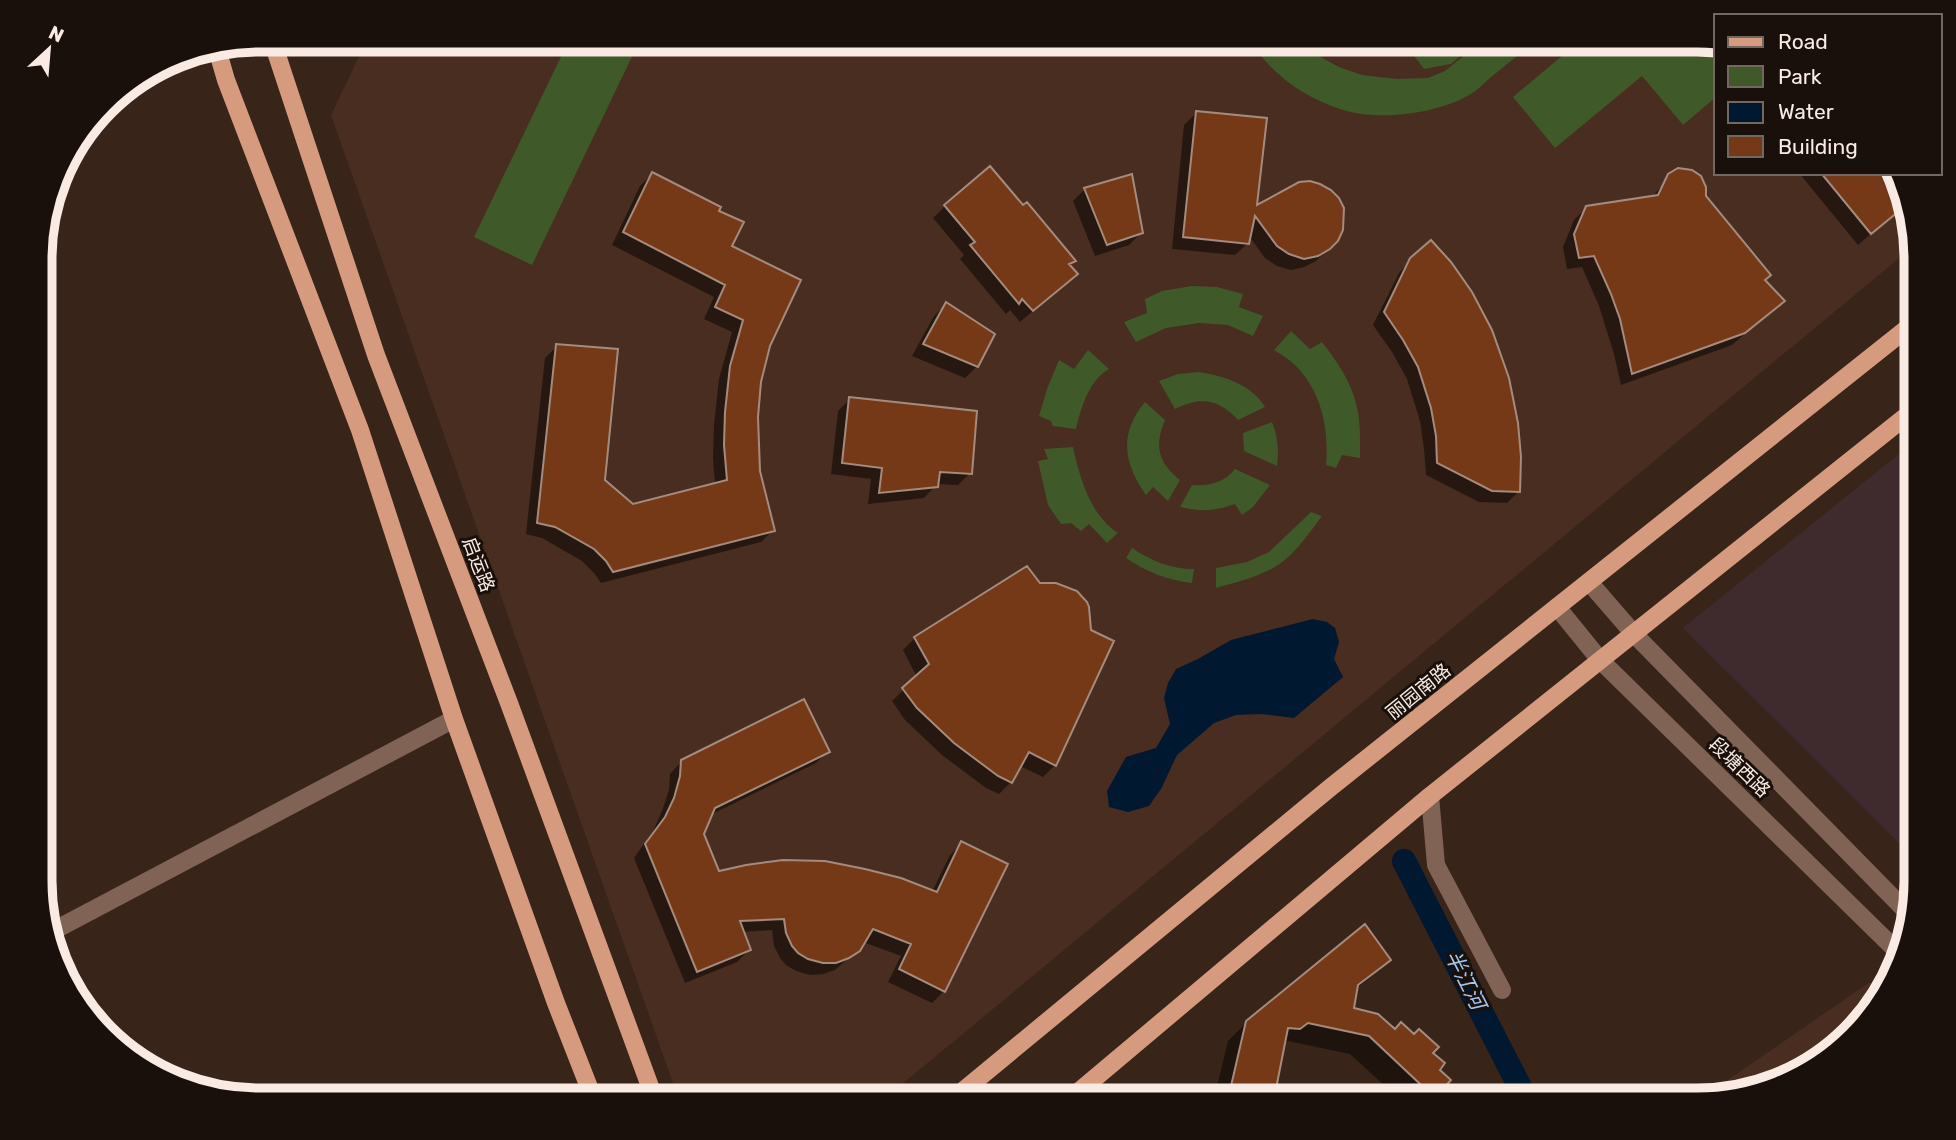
<svg xmlns="http://www.w3.org/2000/svg" width="1956" height="1140" font-family="Rubik,'Noto Sans SC',sans-serif">
<style>
.commercial{fill:#3f2b2d}
.built{fill:#482d20}
.green{fill:#3f5929}
.water{fill:#011831}
.shadow{fill:#0007}
.lines{fill:none;stroke-linecap:round;stroke-linejoin:round}
.canal{stroke:#011831;stroke-width:24}
.building{fill:#763917;stroke:#a58b7e;stroke-width:2}
.minor{stroke:#806355;stroke-width:18}
.major{stroke:#d69b7e;stroke-width:18}
.labels{text-anchor:middle;stroke-width:6;stroke-linejoin:round;paint-order:stroke}
.street-label{font-size:19px;fill:#f9eae4;stroke:#19100b}
.water-label{font-size:21px;font-style:italic;fill:#9ec7f3;stroke:#19100b}
.rim{fill:none;stroke:#f9eae4;stroke-width:9}
</style>
<rect width="100%" height="100%" fill="#39241a"/>
<!-- commercial -->
<path class="commercial" d="M 1915,441 L 1915,859 L 1683,628 Z"/>
<!-- built -->
<path class="built" d="M 367,40 L 1697,40 L 1716,45 L 1716,173 L 1893,173 L 1915,245 L 883,1100 L 679,1100 L 331,115 Z
M 1870,982 L 1881,996 L 1806,1070 L 1710,1099 L 1700,1099 Z"/>
<!-- green -->
<path class="green" d="M 569,40 L 640,40 L 532,265 L 474,237 Z
M 1250,40 L 1299,40 L 1317,55 L 1339,67 L 1362,75 L 1396,79 L 1428,78 L 1445,71 L 1483,40 L 1536,40 C 1520,53 1505,66 1490,78 C 1483,84 1477,91 1469,95 C 1437,114 1378,121 1343,110 C 1306,99 1270,74 1250,40 Z
M 1402,40 L 1479,40 L 1451,64 L 1424,69 Z
M 1581,40 L 1697,40 L 1716,45 L 1716,97 L 1683,125 L 1642,76 L 1555,148 L 1513,97 Z
M 1192,286 L 1217,287 L 1243,294 L 1239,307 L 1263,316 L 1253,336 L 1228,325 L 1199,323 L 1166,328 L 1136,342 L 1124,322 L 1147,313 L 1145,299 L 1162,291 Z
M 1291,331 L 1310,349 L 1322,342 C 1336,360 1351,381 1356,404 C 1361,421 1360,441 1360,458 L 1342,455 L 1336,468 L 1326,465 C 1329,429 1322,394 1297,367 C 1290,360 1282,355 1274,350 Z
M 1088,350 L 1109,369 C 1089,380 1081,408 1076,429 L 1053,426 L 1051,421 L 1039,416 L 1047,389 L 1059,360 L 1074,369 Z
M 1199,372 C 1224,376 1251,384 1265,407 L 1238,420 C 1219,399 1201,396 1175,409 L 1159,381 L 1178,374 Z
M 1145,402 L 1165,420 C 1154,446 1158,462 1180,480 L 1168,501 L 1153,487 L 1146,495 C 1123,463 1119,433 1145,402 Z
M 1272,422 C 1278,437 1279,450 1277,466 L 1244,451 L 1243,433 Z
M 1073,447 C 1080,478 1090,515 1118,533 L 1107,543 L 1089,524 L 1081,531 L 1071,523 L 1061,524 L 1048,505 L 1038,461 L 1048,459 L 1044,449 Z
M 1235,469 L 1270,485 L 1253,507 L 1242,515 L 1235,504 C 1216,511 1200,512 1180,507 L 1192,485 C 1209,486 1224,483 1235,469 Z
M 1311,512 L 1322,516 C 1309,533 1296,553 1278,565 C 1259,577 1237,582 1216,588 L 1216,568 L 1247,562 L 1269,552 Z
M 1132,548 C 1152,561 1170,569 1194,569 L 1192,583 C 1167,580 1147,572 1126,558 Z"/>
<!-- water -->
<path class="water" d="M 1313,619 L 1327,622 L 1335,628 L 1339,642 L 1334,659 L 1343,677 L 1294,718 L 1261,714 L 1236,715 L 1214,723 L 1177,755 L 1161,789 L 1149,806 L 1128,812 L 1109,807 L 1107,791 L 1126,757 L 1156,748 L 1170,724 L 1164,698 L 1168,683 L 1176,669 L 1198,659 L 1231,640 Z"/>
<!-- shadow -->
<path class="shadow" d="M 1196,113 L 1255,208 L 1337,240 L 1316,261 L 1304,267 L 1291,270 L 1277,266 L 1265,258 L 1249,236 L 1248,243 L 1235,255 L 1172,249 L 1184,125 Z
M 1674,172 L 1704,197 L 1763,280 L 1782,301 L 1732,345 L 1621,385 L 1614,354 L 1599,306 L 1582,267 L 1567,269 L 1563,247 L 1574,220 L 1587,207 L 1651,198 Z
M 1799,173 L 1879,173 L 1902,200 L 1903,206 L 1858,245 Z
M 652,174 L 717,212 L 768,345 L 759,381 L 756,417 L 758,471 L 773,530 L 761,542 L 601,583 L 594,573 L 582,561 L 542,538 L 526,534 L 545,358 L 557,346 L 603,480 L 632,506 L 715,485 L 713,458 L 714,425 L 719,379 L 732,332 L 704,319 L 714,297 L 612,245 L 640,186 Z
M 1085,189 L 1142,232 L 1129,245 L 1095,256 L 1073,201 Z
M 945,206 L 1022,208 L 1073,261 L 1068,266 L 1063,286 L 1020,322 L 1010,310 L 1006,314 L 960,259 L 964,255 L 933,218 Z
M 1411,260 L 1519,491 L 1507,503 L 1479,502 L 1426,475 L 1424,449 L 1420,421 L 1407,379 L 1392,352 L 1373,325 L 1399,273 Z
M 946,304 L 977,366 L 965,378 L 912,356 L 934,316 Z
M 850,399 L 970,473 L 958,485 L 937,484 L 924,498 L 868,504 L 871,479 L 831,474 L 838,411 Z
M 1039,585 L 1089,631 L 1112,642 L 1055,765 L 1043,777 L 1020,766 L 1011,782 L 999,794 L 986,788 L 942,755 L 905,720 L 892,701 L 917,677 L 903,650 L 915,638 Z
M 828,751 L 816,763 L 710,815 L 702,834 L 718,873 L 932,892 L 950,855 L 962,843 L 944,991 L 932,1003 L 888,982 L 901,956 L 863,942 L 858,950 L 835,970 L 823,974 L 810,975 L 796,971 L 786,965 L 780,958 L 774,946 L 772,930 L 742,932 L 749,950 L 737,962 L 685,983 L 634,858 L 653,831 L 662,811 L 669,790 L 670,774 L 682,761 Z
M 1389,960 L 1370,978 L 1356,989 L 1352,1010 L 1395,1031 L 1431,1053 L 1437,1070 L 1449,1080 L 1431,1099 L 1399,1099 L 1350,1054 L 1288,1041 L 1283,1045 L 1273,1099 L 1214,1099 L 1228,1041 L 1247,1022 Z"/>
<g class="lines">
<!-- canal -->
<path class="canal" d="M 1404,861 L 1526,1099"/>
</g>
<!-- building -->
<path class="building" d="M 1196,111 L 1267,118 L 1257,205 L 1299,182 L 1310,181 L 1320,184 L 1331,190 L 1339,198 L 1344,208 L 1343,230 L 1338,241 L 1330,249 L 1318,256 L 1304,259 L 1289,254 L 1277,246 L 1255,216 L 1249,244 L 1183,237 Z
M 990,166 L 1023,205 L 1027,202 L 1076,261 L 1069,264 L 1078,274 L 1033,311 L 1022,299 L 1019,304 L 970,245 L 975,242 L 944,205 Z
M 1678,168 L 1692,170 L 1701,176 L 1706,187 L 1706,196 L 1771,275 L 1765,280 L 1785,301 L 1745,333 L 1632,374 L 1620,319 L 1611,294 L 1594,256 L 1579,258 L 1574,234 L 1586,206 L 1658,195 L 1668,174 Z
M 652,172 L 721,207 L 719,211 L 744,222 L 732,246 L 801,280 L 770,346 L 761,382 L 758,417 L 760,471 L 775,531 L 613,572 L 606,561 L 594,549 L 555,527 L 537,523 L 556,344 L 618,349 L 605,480 L 633,504 L 727,480 L 724,445 L 725,412 L 730,366 L 743,320 L 715,307 L 725,285 L 623,232 Z
M 1821,173 L 1882,173 L 1900,196 L 1904,207 L 1871,234 Z
M 1132,174 L 1143,233 L 1107,245 L 1084,188 Z
M 1431,240 L 1451,262 L 1472,292 L 1492,330 L 1509,378 L 1518,423 L 1521,457 L 1520,492 L 1492,491 L 1437,463 L 1436,436 L 1431,408 L 1418,367 L 1403,340 L 1384,312 L 1410,258 Z
M 946,302 L 995,334 L 978,367 L 923,344 Z
M 849,397 L 977,411 L 972,474 L 940,472 L 938,487 L 879,493 L 882,468 L 842,463 Z
M 1027,566 L 1040,583 L 1056,583 L 1077,591 L 1087,602 L 1089,607 L 1091,630 L 1114,641 L 1056,766 L 1029,752 L 1012,783 L 998,776 L 954,743 L 917,708 L 902,688 L 929,664 L 914,637 Z
M 804,699 L 830,752 L 715,808 L 704,834 L 719,871 L 746,865 L 783,860 L 825,861 L 865,869 L 901,878 L 937,892 L 961,841 L 1008,864 L 945,992 L 899,969 L 911,944 L 873,929 L 860,951 L 849,958 L 836,963 L 823,963 L 808,959 L 798,953 L 792,946 L 786,933 L 784,919 L 740,921 L 751,950 L 697,972 L 645,844 L 665,817 L 674,798 L 680,776 L 681,760 Z
M 1365,924 L 1391,960 L 1358,985 L 1354,1008 L 1378,1014 L 1395,1029 L 1401,1022 L 1414,1034 L 1419,1029 L 1439,1047 L 1433,1053 L 1445,1063 L 1440,1070 L 1451,1080 L 1435,1098 L 1369,1036 L 1308,1023 L 1300,1029 L 1288,1028 L 1274,1099 L 1228,1099 L 1246,1021 Z"/>
<g class="lines">
<!-- minor -->
<path class="minor" d="M 1589,582 L 1634,634 L 1909,914
M 1557,607 L 1600,660 L 1898,952
M 1430,796 L 1436,865 L 1502,990
M 51,932 L 454,719"/>
<!-- major -->
<path class="major" d="M 272,40 L 376,355 L 509,703 L 655,1100
M 217,49 L 226,80 L 360,430 L 454,719 L 556,1003 L 594,1100
M 1070,1099 L 1430,796 L 1915,409
M 952,1100 L 1331,787 L 1915,322"/>
</g>
<g class="labels">
<!-- street labels -->
<g class="street-label">
<text transform="translate(479 564) rotate(69)" y="7">启运路</text>
<text transform="translate(1418 691) rotate(-39)" y="7">丽园南路</text>
<text transform="translate(1740 767) rotate(44)" y="7">段塘西路</text>
</g>
<!-- water labels -->
<g class="water-label">
<text transform="translate(1465 980) rotate(63)" y="7">半江河</text>
</g>
</g>
<!-- crop -->
<path d="M0 0H1956V1140H0ZM259 52H1697A207 207 0 0 1 1904 259V881A207 207 0 0 1 1697 1088H259A207 207 0 0 1 52 881V259A207 207 0 0 1 259 52Z" fill="#19100b" fill-rule="evenodd"/>
<path class="rim" d="M259 52H1697A207 207 0 0 1 1904 259V881A207 207 0 0 1 1697 1088H259A207 207 0 0 1 52 881V259A207 207 0 0 1 259 52Z"/>
<!-- legend -->
<rect x="1714" y="14" width="228" height="161" fill="#19100b" stroke="#736762" stroke-width="2"/>
<rect x="1728" y="37" width="35" height="10" fill="#d69b7e" stroke="#736762" stroke-width="2"/>
<text x="1778" y="49" font-size="21" fill="#f9eae4">Road</text>
<rect x="1728" y="66" width="35" height="21" fill="#3f5929" stroke="#736762" stroke-width="2"/>
<text x="1778" y="84" font-size="21" fill="#f9eae4">Park</text>
<rect x="1728" y="102" width="35" height="21" fill="#011831" stroke="#736762" stroke-width="2"/>
<text x="1778" y="119" font-size="21" fill="#f9eae4">Water</text>
<rect x="1728" y="136" width="35" height="21" fill="#763917" stroke="#736762" stroke-width="2"/>
<text x="1778" y="154" font-size="21" fill="#f9eae4">Building</text>
<!-- north arrow -->
<g transform="translate(49 49) rotate(26)" stroke="#19100b" stroke-width="5" paint-order="stroke">
<path d="M0-5L12 26L0 18L-12 26Z" fill="#f9eae4"/>
<text y="-10" font-size="19" font-weight="bold" text-anchor="middle" fill="#f9eae4">N</text>
</g>
</svg>
